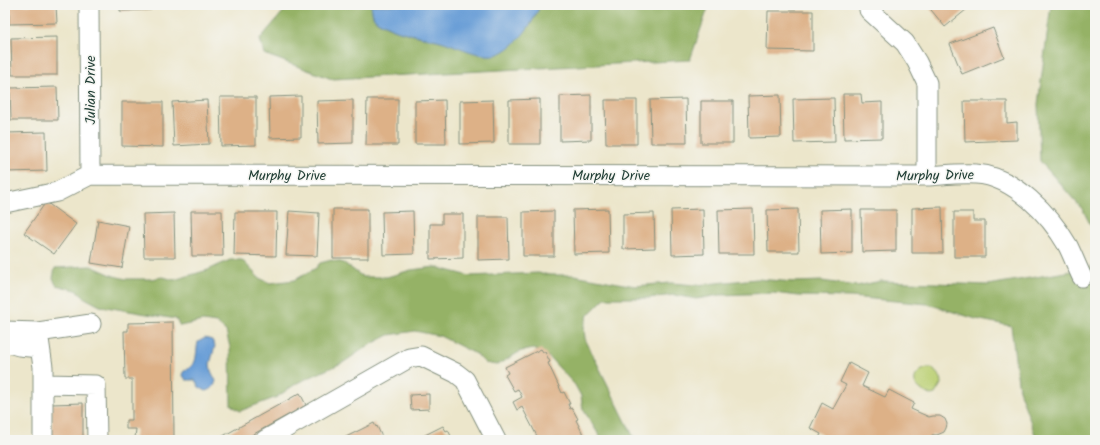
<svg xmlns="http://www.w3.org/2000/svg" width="1100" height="445" font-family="Kalam,sans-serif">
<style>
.green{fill:#bcd074;stroke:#6e8654}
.forest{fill:#95b266;stroke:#5a784d}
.water{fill:#6b9fd7;stroke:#456e86}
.building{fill:#ddb187}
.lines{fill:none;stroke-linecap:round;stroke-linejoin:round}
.minor-casing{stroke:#869280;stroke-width:21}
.minor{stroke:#fff;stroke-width:19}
.labels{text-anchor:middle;stroke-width:3;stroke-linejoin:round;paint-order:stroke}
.street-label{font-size:14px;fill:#1f3d34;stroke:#f6f6f2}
</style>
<rect width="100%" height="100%" fill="#f6f6f2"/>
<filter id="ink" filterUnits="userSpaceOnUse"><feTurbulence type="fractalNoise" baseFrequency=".025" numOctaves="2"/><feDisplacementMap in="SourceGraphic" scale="8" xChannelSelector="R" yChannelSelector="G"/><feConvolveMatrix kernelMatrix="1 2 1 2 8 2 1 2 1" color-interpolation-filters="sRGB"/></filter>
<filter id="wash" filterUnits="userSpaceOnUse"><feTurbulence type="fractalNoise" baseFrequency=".012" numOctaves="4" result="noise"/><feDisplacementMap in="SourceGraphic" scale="16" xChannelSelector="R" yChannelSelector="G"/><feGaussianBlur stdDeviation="0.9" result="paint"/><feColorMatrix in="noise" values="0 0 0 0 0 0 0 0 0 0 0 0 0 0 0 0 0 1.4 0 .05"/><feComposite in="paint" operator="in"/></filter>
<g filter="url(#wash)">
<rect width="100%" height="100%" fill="#ece6cb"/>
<!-- green -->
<path class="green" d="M 927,368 L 932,368 L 941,378 L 942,382 L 935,394 L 931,395 C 927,393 923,392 920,389 C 909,380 917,371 927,368 Z"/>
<!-- forest -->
<path class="forest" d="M 289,5 L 371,5 C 372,10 372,16 375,19 C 380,25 396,30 403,32 C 415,36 428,38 441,41 C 455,45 481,57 494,55 C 513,51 534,23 540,5 L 709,5 L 690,60 L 332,79 L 264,54 L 260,39 Z
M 1051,5 L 1095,5 L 1095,234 L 1083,210 L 1040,161 L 1038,104 Z
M 230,260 L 242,260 L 259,278 L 270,283 L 295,280 L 316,268 L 320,263 L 332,260 L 344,263 L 363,277 L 387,277 L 411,270 L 435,267 L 470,276 L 538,273 L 550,275 L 574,275 L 635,286 L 671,283 L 696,285 L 757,279 L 794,282 L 822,281 L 857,286 L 881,281 L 988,285 L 1090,268 L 1095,262 L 1095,440 L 1037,440 L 1019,390 L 1011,326 L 976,319 L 928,304 L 851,297 L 799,296 L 773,293 L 720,295 L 696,299 L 674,295 L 649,298 L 605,298 L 588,315 L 584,326 L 585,339 L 635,440 L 602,440 L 583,409 L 581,396 L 575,385 L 550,358 L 534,349 L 521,351 L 497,365 L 485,363 L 476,354 L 440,336 L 415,331 L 389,335 L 366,347 L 344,362 L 297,383 L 277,397 L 240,411 L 231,405 L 230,347 L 226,331 L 216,323 L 203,321 L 180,326 L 176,319 L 100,306 L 85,298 L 76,290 L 56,285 L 53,278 L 55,268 L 91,266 L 114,276 L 126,279 L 150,279 L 163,277 L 174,280 L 208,270 Z"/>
<!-- water -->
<path class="water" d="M 371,5 L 540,5 C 534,23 513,52 494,55 C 477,57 458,46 441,41 C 422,36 401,34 383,24 C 381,23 377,21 375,19 C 372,16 372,9 371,5 Z
M 205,338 L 212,340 L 215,346 L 210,364 L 211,371 L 216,381 C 214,387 212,390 206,391 L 199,387 L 195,380 L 186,380 L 182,374 L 184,371 C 199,365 195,355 198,342 Z"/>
<g id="blocks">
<!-- building -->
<path class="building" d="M 9,5 L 56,5 L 57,23 L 9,24 Z
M 120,5 L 151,5 L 151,10 L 120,11 Z
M 927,5 L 972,5 L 945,27 Z
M 768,11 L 813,11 L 813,51 L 767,50 Z
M 993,28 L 1004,57 L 962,74 L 950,44 Z
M 57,37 L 57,75 L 12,75 L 11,38 Z
M 57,87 L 58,120 L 11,120 L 10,88 Z
M 843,94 L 861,94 L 862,103 L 882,102 L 882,138 L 844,139 Z
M 591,95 L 591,140 L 560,141 L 560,96 Z
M 780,95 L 781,137 L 749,138 L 748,96 Z
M 301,96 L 301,137 L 270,138 L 269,97 Z
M 220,97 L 256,97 L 256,145 L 221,146 Z
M 834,98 L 835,142 L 794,143 L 793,99 Z
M 367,99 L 398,99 L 398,145 L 366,145 Z
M 540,99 L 540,144 L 509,144 L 509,100 Z
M 686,99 L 687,143 L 651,143 L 650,100 Z
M 207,100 L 209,144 L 174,146 L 172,102 Z
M 353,100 L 353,143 L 318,144 L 317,101 Z
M 445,100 L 446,144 L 415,144 L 415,101 Z
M 493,100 L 494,143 L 460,144 L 460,101 Z
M 605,100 L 637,100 L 637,144 L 606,144 Z
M 701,101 L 733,101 L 733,143 L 701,143 Z
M 964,101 L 1007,101 L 1007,123 L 1017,122 L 1017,140 L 965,142 Z
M 122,102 L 163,102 L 163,147 L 122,146 Z
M 46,132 L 47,171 L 5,172 L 5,133 Z
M 46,202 L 76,224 L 54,254 L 24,233 Z
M 942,207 L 943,253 L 912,253 L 912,208 Z
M 333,209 L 368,209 L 368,258 L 333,258 Z
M 608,209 L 609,253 L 574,254 L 573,210 Z
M 703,209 L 704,254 L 672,255 L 671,210 Z
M 753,209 L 754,254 L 719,254 L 718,210 Z
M 798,209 L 799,252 L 768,252 L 767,210 Z
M 852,209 L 852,253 L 821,254 L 820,210 Z
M 861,210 L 896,210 L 896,251 L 862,252 Z
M 191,211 L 222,211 L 223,256 L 192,256 Z
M 289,211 L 319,213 L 317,256 L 286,255 Z
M 413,211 L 414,254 L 383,255 L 382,212 Z
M 554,211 L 554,256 L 523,256 L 523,212 Z
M 235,212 L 277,212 L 276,256 L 234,255 Z
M 954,212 L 973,212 L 973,221 L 985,221 L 985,257 L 954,257 Z
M 174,213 L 175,257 L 144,257 L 143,214 Z
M 654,213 L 655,248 L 623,249 L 623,214 Z
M 442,214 L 463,214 L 463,258 L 430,259 L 430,224 L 442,224 Z
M 478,217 L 508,217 L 509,259 L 478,260 Z
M 98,220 L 129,226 L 122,268 L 91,263 Z
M 173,322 L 174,440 L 130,440 L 130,438 L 135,438 L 136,429 L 126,429 L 126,420 L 132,420 L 132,379 L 125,379 L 124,331 L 128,331 L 128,323 Z
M 541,349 L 543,352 L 545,352 L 550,362 L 548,363 L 562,393 L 564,392 L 570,404 L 568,404 L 570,409 L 572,408 L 578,419 L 576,420 L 586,440 L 539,440 L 522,407 L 517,410 L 513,402 L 522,397 L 518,389 L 514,391 L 505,375 L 508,373 L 505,367 Z
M 849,363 L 868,373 L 862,386 L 885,397 L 889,390 L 914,403 L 911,409 L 929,417 L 933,416 L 940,416 L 945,419 L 947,424 L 946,428 L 944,432 L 937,435 L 932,435 L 930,440 L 818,440 L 821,434 L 810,428 L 822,403 L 833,409 L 846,385 L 840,382 Z
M 300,393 L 306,405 L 243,440 L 216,440 Z
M 429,394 L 429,409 L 411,410 L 410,395 Z
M 83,403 L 83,439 L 52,439 L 52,404 Z
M 5,410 L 8,410 L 8,419 L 5,419 Z
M 374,423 L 376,427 L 377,426 L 382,437 L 381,438 L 382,440 L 340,440 Z
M 443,426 L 446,431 L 448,430 L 453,440 L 415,440 Z"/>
</g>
</g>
<g filter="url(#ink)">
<use href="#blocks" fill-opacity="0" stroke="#869280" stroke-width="1"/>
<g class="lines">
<defs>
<path id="minor" d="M 89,5 L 90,175
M 869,10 L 905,43 L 917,62 L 927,83 L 927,176
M 5,203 L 57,192 L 90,175 L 927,176 C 943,175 960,173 976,174 C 1014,176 1050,215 1068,246 C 1073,256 1077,267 1082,277
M 5,331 L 38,332 L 91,324
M 38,332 L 43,367 L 43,440
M 5,342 L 19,346 L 40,348
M 43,384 L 96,385 L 97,440
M 265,440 L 409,358 L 421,356 L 456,373 L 465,380 L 496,440"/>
</defs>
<!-- minor casing -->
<use href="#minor" class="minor-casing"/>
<!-- minor -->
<use href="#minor" class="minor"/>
</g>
</g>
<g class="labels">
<!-- street labels -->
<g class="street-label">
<text transform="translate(90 90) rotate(-90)" y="5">Julian Drive</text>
<text x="287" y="180">Murphy Drive</text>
<text x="611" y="180">Murphy Drive</text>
<text transform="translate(935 175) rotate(-1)" y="5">Murphy Drive</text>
</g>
</g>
<!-- margin -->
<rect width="1100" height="445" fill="none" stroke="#f6f6f2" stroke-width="20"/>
</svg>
